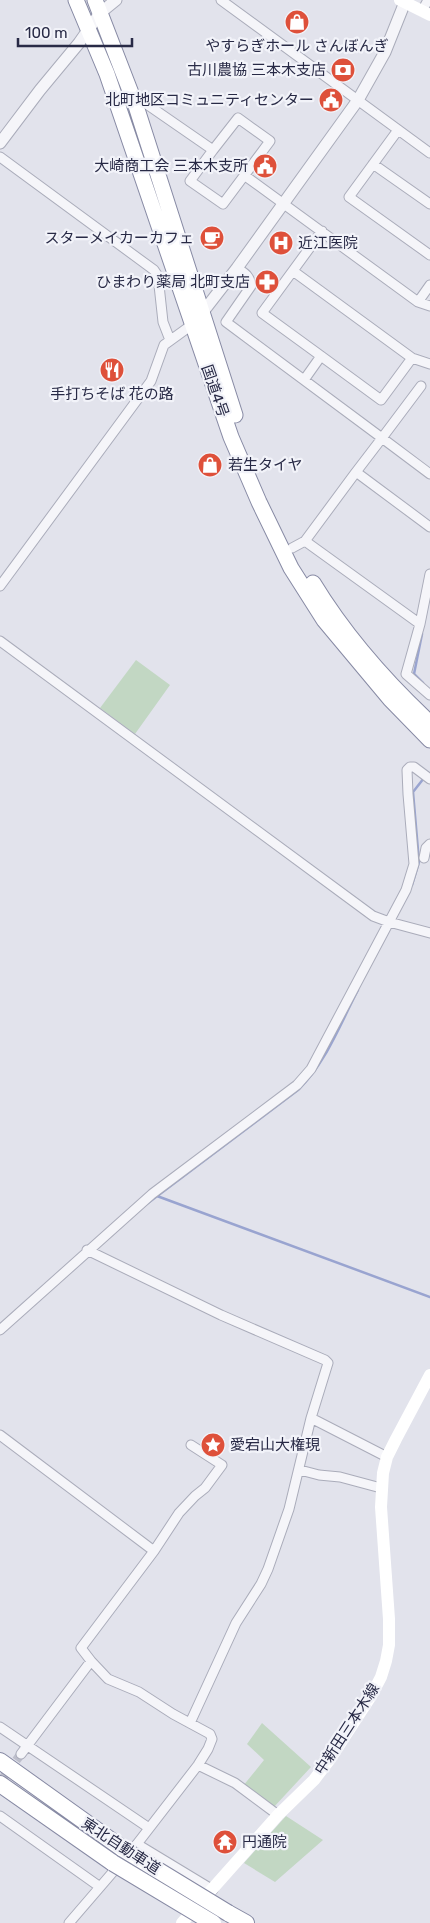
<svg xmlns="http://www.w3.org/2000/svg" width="430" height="1923" font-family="Rubik,'Noto Sans JP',sans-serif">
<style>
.green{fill:#c2d7c3}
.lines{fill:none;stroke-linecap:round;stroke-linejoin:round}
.stream{stroke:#99a4d0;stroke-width:2.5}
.minor-tunnel{stroke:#bdbecb;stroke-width:9;stroke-dasharray:9 4.5;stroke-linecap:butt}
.minor-casing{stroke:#aaacba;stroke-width:11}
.tertiary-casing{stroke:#aaacba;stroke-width:13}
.trunk-casing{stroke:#878aa4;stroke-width:17}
.motorway-casing{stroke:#878aa4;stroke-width:18}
.minor{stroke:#f5f5f9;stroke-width:9}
.tertiary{stroke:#f5f5f9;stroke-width:11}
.secondary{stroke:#fff;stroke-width:12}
.trunk{stroke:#fff;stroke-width:15}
.motorway{stroke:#fff;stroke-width:16}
.motorway-bridge-casing{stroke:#878aa4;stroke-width:18;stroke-linecap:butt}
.motorway-bridge{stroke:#fff;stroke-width:16}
.labels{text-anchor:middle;stroke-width:4.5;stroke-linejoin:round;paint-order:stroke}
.poi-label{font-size:15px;fill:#282a46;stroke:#f2f3f9;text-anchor:end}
.street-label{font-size:15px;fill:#282a46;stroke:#f2f3f9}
</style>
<rect width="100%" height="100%" fill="#e2e3ec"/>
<!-- green -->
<path class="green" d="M 136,660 L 170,685 L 135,734 L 100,708 Z
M 262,1723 L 311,1767 L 273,1808 L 243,1786 L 264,1760 L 247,1744 Z
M 286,1816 L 323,1840 L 275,1882 L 244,1863 Z"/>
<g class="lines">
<!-- stream -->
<path class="stream" d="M 422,634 L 414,674 L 423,683
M 412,885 L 419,862 L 413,792 L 424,778
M 157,1196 L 430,1297
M 144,1206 L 298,1090 C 326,1063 340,1024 358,990"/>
<!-- minor-tunnel -->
<path class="minor-tunnel" d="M 0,1782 L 21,1754"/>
<defs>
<path id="minor" d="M 221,0 L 430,153
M 422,11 L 428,0
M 136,106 L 145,103 L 213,150 L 190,181 L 223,204 L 270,141 L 238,118 L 213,150
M 398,130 L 349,197 L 430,255
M 0,157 L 154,270 L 158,276 L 163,322 L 170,340
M 373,164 L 430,204
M 244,175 L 418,302 L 430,306
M 237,268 C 245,273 250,276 251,286 L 226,322 L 382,438 L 421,386
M 293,271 L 412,358
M 418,302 L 430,285
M 321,356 L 262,313 L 322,231
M 304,380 L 321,356 L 381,400 L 412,358 L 430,364
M 430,474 L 382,438 L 356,472 L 430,527
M 305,541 L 420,624
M 292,548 L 305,541 L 356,472
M 430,574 L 420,624 L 406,674 L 430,695
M 0,586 L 151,381 L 164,345 L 193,324
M 0,641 L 373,916 L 389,922 L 430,933
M 424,858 L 426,848 L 430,844
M 87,1250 L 221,1315 L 325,1360 L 328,1363 L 311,1418 L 289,1509 L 268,1569 L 261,1584 L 236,1623 L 190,1723
M 0,1330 L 152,1194 L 297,1085 L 311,1069 L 406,890 L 414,864 L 408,794 L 407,770 L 410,767 L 414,767 L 430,779
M 311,1418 L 387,1457
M 0,1435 L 154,1551
M 300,1470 L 319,1475 L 340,1477 L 381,1488
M 0,1727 L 149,1828
M 21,1754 L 91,1661 L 81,1648 L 154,1551 L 179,1513 L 195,1496 L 205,1488 L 222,1465 L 191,1445
M 198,1765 L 235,1783 L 278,1815
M 0,1816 L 100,1887
M 137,1844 L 213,1890
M 69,1923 L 137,1844 L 198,1765 L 208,1749 L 212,1739 L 210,1734 L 173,1714 L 139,1692 L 108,1679 L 91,1661"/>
<path id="tertiary" d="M 0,143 L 40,90 L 79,43 L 100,13 L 116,0
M 199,317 L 237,268 L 358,100 L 385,52 L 405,2"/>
<path id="trunk" d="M 76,0 L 107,74 L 231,437 L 259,502 L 291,568 L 324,620 L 390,699 L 430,740
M 95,0 L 136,106 L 235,415
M 313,583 C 344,634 386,682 430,723"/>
<path id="motorway" d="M 0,1761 L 123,1849
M 0,1784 L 113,1863
M 228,1913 L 246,1923"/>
</defs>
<!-- minor casing -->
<use href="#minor" class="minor-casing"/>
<!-- tertiary casing -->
<use href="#tertiary" class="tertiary-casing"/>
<!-- trunk casing -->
<use href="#trunk" class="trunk-casing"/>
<!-- motorway casing -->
<use href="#motorway" class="motorway-casing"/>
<!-- minor -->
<use href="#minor" class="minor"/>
<!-- tertiary -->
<use href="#tertiary" class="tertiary"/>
<!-- secondary -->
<path class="secondary" d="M 400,0 L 430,15
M 182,1923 L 278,1815 L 314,1780 L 330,1759 L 371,1696 L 381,1677 L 386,1661 L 389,1645 L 389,1619 L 381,1507 L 383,1473 L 387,1457 L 396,1439 L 430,1375"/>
<!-- trunk -->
<use href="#trunk" class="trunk"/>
<!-- motorway -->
<use href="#motorway" class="motorway"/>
<defs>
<path id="motorway-bridge" d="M 123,1849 L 228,1913
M 113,1863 L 213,1923"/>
</defs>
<!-- motorway-bridge casing -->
<use href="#motorway-bridge" class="motorway-bridge-casing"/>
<!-- motorway-bridge -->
<use href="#motorway-bridge" class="motorway-bridge"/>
</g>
<!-- icons -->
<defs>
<symbol id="shop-disc" viewBox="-11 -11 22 22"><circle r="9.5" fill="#de503a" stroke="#f2f3f9"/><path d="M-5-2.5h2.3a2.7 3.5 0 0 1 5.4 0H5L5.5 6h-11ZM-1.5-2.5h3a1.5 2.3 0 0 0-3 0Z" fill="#fff"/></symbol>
<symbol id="bank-disc" viewBox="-11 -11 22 22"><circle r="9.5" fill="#de503a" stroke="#f2f3f9"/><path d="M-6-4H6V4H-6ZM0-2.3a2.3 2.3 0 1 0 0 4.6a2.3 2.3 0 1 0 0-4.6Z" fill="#fff"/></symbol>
<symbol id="civic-disc" viewBox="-11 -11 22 22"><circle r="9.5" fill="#de503a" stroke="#f2f3f9"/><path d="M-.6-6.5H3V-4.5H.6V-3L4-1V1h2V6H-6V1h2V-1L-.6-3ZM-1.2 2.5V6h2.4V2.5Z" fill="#fff"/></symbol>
<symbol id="cafe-disc" viewBox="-11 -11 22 22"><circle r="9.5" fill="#de503a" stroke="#f2f3f9"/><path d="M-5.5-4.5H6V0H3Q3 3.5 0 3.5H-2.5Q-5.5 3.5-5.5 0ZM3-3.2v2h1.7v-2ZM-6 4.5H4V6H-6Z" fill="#fff"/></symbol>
<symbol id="hospital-disc" viewBox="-11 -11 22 22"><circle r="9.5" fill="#de503a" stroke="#f2f3f9"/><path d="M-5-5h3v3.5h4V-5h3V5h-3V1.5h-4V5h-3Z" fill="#fff"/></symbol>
<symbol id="pharmacy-disc" viewBox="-11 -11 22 22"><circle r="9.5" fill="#de503a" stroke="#f2f3f9"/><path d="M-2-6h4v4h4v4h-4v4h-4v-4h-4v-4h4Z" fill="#fff"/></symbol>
<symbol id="restaurant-disc" viewBox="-11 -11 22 22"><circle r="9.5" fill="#de503a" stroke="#f2f3f9"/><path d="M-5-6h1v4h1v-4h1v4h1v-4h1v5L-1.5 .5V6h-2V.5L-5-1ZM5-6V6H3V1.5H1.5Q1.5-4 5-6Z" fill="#fff"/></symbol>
<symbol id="sight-disc" viewBox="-11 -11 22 22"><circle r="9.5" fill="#de503a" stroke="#f2f3f9"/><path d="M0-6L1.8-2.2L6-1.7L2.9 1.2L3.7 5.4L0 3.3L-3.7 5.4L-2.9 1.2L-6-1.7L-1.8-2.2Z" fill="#fff"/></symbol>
<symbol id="temple-disc" viewBox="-11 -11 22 22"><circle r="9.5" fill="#de503a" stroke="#f2f3f9"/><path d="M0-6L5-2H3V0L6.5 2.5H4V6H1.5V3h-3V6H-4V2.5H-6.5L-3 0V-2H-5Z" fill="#fff"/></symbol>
</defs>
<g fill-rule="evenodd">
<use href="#shop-disc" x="283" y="8" width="28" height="28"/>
<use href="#bank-disc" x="329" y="56" width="28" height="28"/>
<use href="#civic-disc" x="317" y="86" width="28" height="28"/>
<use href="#civic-disc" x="251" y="152" width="28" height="28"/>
<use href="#cafe-disc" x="198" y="224" width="28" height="28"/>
<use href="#hospital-disc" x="267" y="229" width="28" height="28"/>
<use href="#pharmacy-disc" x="253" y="268" width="28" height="28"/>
<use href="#restaurant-disc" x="98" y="356" width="28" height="28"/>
<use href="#shop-disc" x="196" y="451" width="28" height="28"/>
<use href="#sight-disc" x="199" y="1431" width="28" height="28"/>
<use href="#temple-disc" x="211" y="1828" width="28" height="28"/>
</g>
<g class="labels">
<!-- poi labels -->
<g class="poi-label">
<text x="297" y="51" text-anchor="middle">やすらぎホール さんぼんぎ</text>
<text x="326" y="75">古川農協 三本木支店</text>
<text x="314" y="105">北町地区コミュニティセンター</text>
<text x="248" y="171">大崎商工会 三本木支所</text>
<text x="194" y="243">スターメイカーカフェ</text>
<text x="298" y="248" text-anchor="start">近江医院</text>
<text x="250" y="287">ひまわり薬局 北町支店</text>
<text x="112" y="399" text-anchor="middle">手打ちそば 花の路</text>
<text x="228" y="470" text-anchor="start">若生タイヤ</text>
<text x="230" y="1450" text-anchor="start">愛宕山大権現</text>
<text x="242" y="1847" text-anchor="start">円通院</text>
</g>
<!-- street labels -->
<g class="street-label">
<text transform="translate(215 391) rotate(71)" y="5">国道4号</text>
<text transform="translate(347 1729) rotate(-57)" y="5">中新田三本木線</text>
<text transform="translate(121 1846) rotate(33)" y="5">東北自動車道</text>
</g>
</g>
<!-- scale -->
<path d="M18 38v8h114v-8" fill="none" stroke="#282a46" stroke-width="2.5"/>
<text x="25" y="38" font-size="15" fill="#282a46" stroke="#f2f3f9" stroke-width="4" paint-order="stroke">100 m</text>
</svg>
